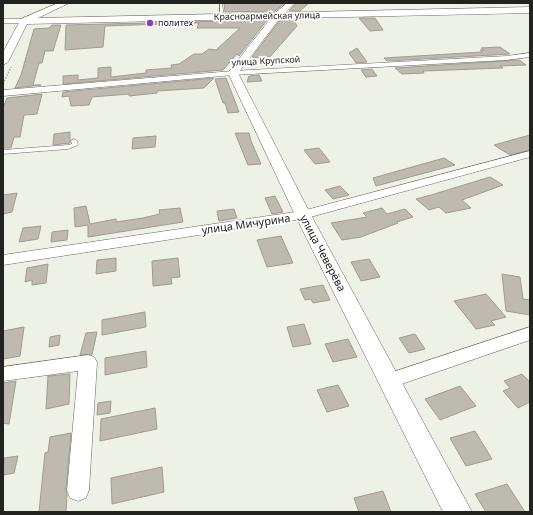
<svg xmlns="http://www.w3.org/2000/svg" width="533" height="515" font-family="'Noto Sans',sans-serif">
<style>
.building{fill:#bebab0;stroke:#a09c92}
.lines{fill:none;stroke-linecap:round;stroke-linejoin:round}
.service-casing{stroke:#65675e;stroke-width:1}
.minor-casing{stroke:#65675e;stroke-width:1}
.tertiary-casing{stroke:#65675e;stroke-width:1}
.secondary-casing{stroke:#65675e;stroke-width:1}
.path{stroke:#a8aaa2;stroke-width:1.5;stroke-dasharray:1.5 1.5;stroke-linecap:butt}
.service{fill:#fff;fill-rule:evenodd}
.minor{fill:#fff;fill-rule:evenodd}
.tertiary{fill:#fff;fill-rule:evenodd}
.secondary{fill:#fff;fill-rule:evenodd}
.poi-dot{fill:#953ca8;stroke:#fff;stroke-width:1.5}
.labels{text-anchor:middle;stroke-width:3.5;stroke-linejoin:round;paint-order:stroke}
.far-street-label{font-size:9px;fill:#22231f;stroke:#fff}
.far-poi-label{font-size:9px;fill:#22231f;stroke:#fff;text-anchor:start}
.street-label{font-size:11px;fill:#22231f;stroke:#fff}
</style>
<rect width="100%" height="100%" fill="#eef1e6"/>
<!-- building -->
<path class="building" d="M 224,3 L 285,3 L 275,11 L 225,12 Z
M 296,3 L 309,3 L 300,11 L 289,11 Z
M 359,18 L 375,18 L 383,30 L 370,31 Z
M 267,20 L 239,56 L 237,54 L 223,70 L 63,84 L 63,76 L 78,75 L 78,80 L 98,78 L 98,68 L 111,67 L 111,77 L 146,73 L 146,70 L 172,68 L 171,65 L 179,64 L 194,54 L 202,54 L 209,49 L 216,50 L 240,28 L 197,28 L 199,23 L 190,23 L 105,26 L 103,47 L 65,50 L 66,25 Z
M 280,20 L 294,20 L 297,26 L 268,59 L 252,57 Z
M 52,25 L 61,25 L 53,51 L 45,51 L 42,63 L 39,63 L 33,85 L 41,85 L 15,88 L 21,75 L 34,29 L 49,28 Z
M 500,47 L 510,54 L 387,61 L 384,58 L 482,52 L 480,50 L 484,50 L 481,48 Z
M 357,48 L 367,62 L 356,63 L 349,53 Z
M 519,60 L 526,65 L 500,66 L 503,68 L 423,71 L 424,73 L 402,74 L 395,68 Z
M 372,69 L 377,76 L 366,77 L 361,70 Z
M 259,75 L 262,81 L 247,82 L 249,76 Z
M 214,78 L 204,88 L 157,91 L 157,93 L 129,96 L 129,94 L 92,97 L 89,105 L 71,106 L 69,96 L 62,97 L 63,92 Z
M 226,78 L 239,112 L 228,113 L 225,103 L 223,103 L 215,79 Z
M 42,94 L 37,114 L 24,115 L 20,137 L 14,137 L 11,148 L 3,148 L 3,108 L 7,98 Z
M 70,132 L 70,143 L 53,145 L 54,134 Z
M 235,133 L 249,133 L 251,141 L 261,164 L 248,165 Z
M 530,135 L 530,150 L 510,155 L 494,145 Z
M 156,136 L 155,147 L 132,149 L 133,138 Z
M 319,148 L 330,162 L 315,164 L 304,150 Z
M 444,158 L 455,165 L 376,186 L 373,178 Z
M 490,177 L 503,185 L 462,200 L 471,208 L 446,213 L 439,207 L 429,210 L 416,199 L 431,195 Z
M 340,186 L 349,195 L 333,199 L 325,190 Z
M 17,193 L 12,212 L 3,214 L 3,195 Z
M 275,196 L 283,212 L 272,214 L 265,198 Z
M 86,206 L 90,224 L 116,219 L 116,222 L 143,218 L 160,214 L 159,210 L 180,208 L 183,222 L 88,237 L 88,225 L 75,227 L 74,208 Z
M 382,208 L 387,214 L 405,209 L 413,217 L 397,222 L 398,223 L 361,237 L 342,240 L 331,223 L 367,217 L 363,213 Z
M 234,209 L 237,218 L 219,221 L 217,211 Z
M 41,226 L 38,239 L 19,242 L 23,228 Z
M 68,230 L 67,240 L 51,242 L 52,232 Z
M 281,236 L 293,263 L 267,267 L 257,240 Z
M 116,258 L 116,271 L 96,274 L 97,260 Z
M 178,258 L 180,277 L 171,278 L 172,284 L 153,286 L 152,261 Z
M 369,259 L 380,277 L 361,281 L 351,262 Z
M 48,264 L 46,283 L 32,285 L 32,280 L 25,282 L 27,268 Z
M 502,274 L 520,277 L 523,299 L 530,300 L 530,315 L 506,311 Z
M 323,285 L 330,300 L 313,303 L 311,299 L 305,300 L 300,289 Z
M 486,294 L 506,317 L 491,321 L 495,325 L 476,329 L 454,301 Z
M 145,312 L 146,327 L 102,335 L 102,320 Z
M 304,324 L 311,344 L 293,347 L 287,327 Z
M 24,327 L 20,356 L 3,359 L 3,331 Z
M 97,332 L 92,355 L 80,355 L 86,333 Z
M 415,334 L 425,349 L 409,353 L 399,338 Z
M 60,335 L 59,345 L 49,347 L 50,337 Z
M 348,339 L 357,357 L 333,362 L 325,344 Z
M 146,351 L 147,367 L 105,375 L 105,358 Z
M 70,374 L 69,404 L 46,409 L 48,376 Z
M 522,374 L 530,382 L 530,402 L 518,408 L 503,391 L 510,388 L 504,381 Z
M 16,381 L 9,424 L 3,423 L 3,383 Z
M 338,385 L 349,406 L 327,412 L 317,390 Z
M 460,386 L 476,406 L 440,420 L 425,399 Z
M 111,401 L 110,413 L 97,415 L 98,403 Z
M 155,408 L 157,429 L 100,441 L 101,419 Z
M 475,431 L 492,459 L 466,466 L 450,438 Z
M 71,433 L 66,490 L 67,495 L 66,512 L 39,512 L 45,453 L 48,452 L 50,437 Z
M 18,456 L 14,473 L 3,475 L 4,458 Z
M 162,467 L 164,492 L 112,504 L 111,478 Z
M 507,484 L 525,512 L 486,512 L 475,494 Z
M 383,491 L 391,512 L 359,512 L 354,498 Z"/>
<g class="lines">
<defs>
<path id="service" d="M 220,3 L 222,3 L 224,17 L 222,18 L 220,17 Z
M 74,139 L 77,141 L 78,145 L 68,149 L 3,154 L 3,150 L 68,145 L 72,144 L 71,141 Z"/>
<path id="minor" d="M 530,53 L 530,57 L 507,60 L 233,75 L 3,96 L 3,90 L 233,71 L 507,56 Z
M 530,151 L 530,157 L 303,219 L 3,265 L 3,255 L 302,211 Z
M 530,327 L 530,340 L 390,388 L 384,385 L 381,380 L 384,375 Z
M 88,355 L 94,357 L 97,362 L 89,490 L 86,498 L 78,501 L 70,498 L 67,490 L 78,371 L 3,381 L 3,367 Z"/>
<path id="tertiary" d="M 287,3 L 295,3 L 280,18 L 238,73 L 311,215 L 472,512 L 443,512 L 295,215 L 228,73 L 274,14 Z
M 3,19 L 24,19 L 28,21 L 24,23 L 3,23 Z"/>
<path id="secondary" d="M 58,3 L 69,3 L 38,18 L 530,7 L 530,13 L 27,24 L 8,62 L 3,65 L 3,52 L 21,19 Z"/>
</defs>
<!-- service casing -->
<use href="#service" class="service-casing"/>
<!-- minor casing -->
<use href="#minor" class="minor-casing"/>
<!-- tertiary casing -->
<use href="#tertiary" class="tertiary-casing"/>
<!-- secondary casing -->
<use href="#secondary" class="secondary-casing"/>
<!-- path -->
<path class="path" d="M 3,84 L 11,67"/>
<!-- service -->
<use href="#service" class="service"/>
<!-- minor -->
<use href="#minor" class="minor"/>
<!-- tertiary -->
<use href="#tertiary" class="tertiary"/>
<!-- secondary -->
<use href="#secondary" class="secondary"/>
</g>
<!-- markers -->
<circle class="poi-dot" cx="150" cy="23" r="4"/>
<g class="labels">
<!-- far-street labels -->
<g class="far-street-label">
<text transform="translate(267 16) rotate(-1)" y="3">Красноармейская улица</text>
<text transform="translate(266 61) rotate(-3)" y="3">улица Крупской</text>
</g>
<!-- far-poi labels -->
<g class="far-poi-label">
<text x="158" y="26">политех</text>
</g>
<!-- street labels -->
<g class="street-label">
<text transform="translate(246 224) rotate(-8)" y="4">улица Мичурина</text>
<text transform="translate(323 253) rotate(62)" y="4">улица Чеверёва</text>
</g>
</g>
<!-- border -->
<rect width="533" height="515" fill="none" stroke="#22231f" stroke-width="8"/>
</svg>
